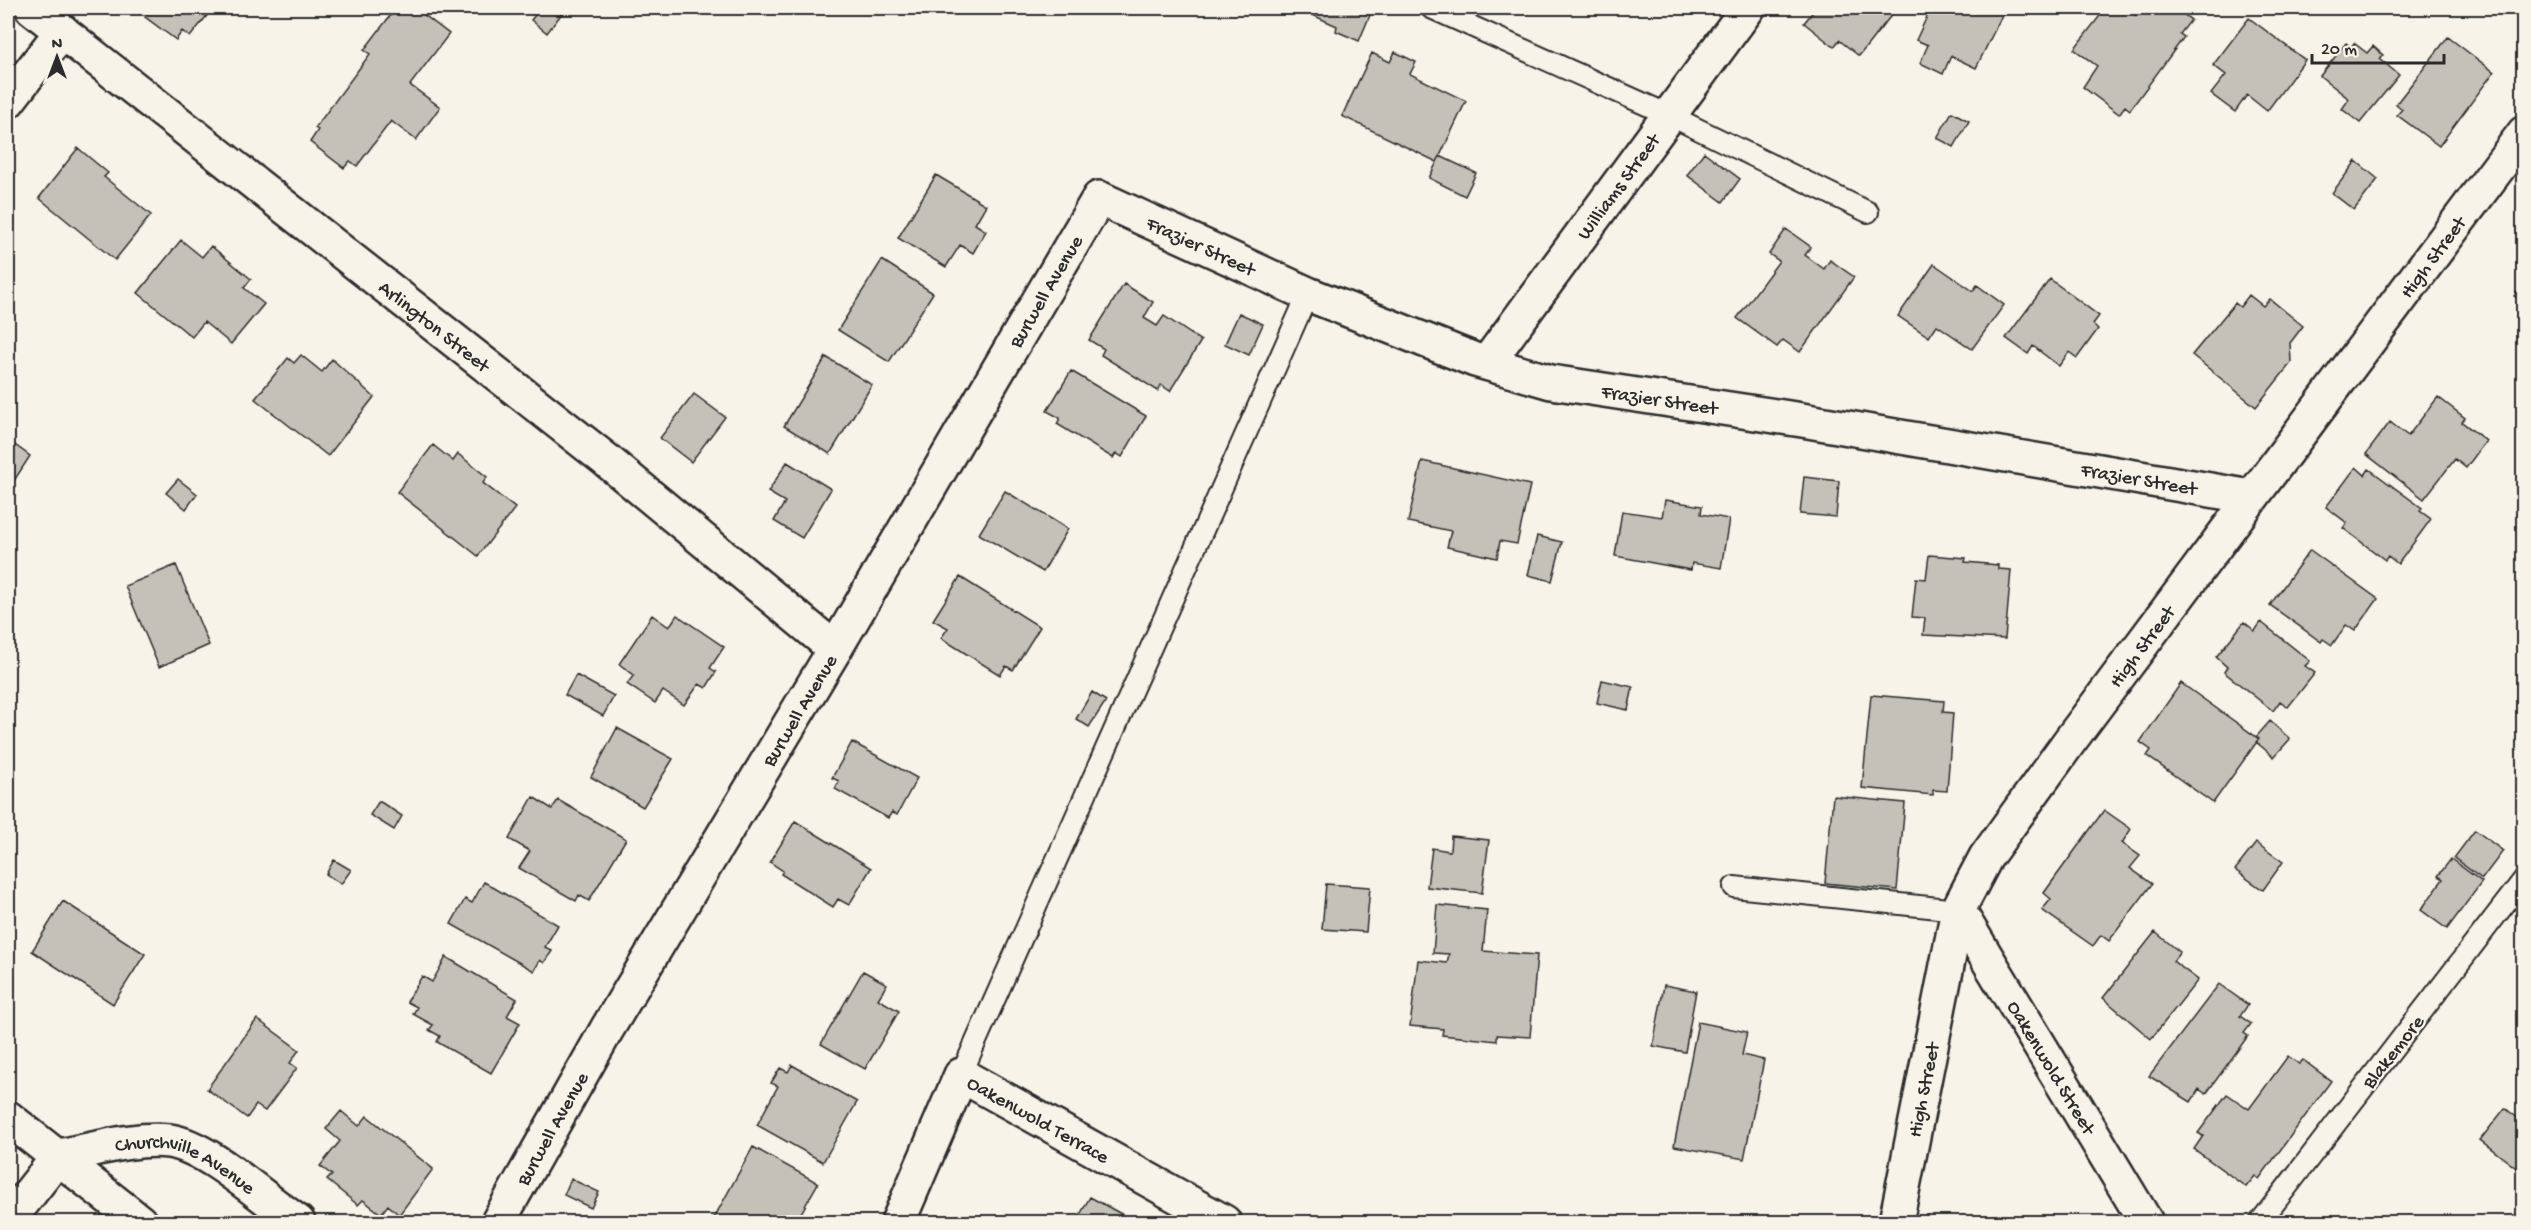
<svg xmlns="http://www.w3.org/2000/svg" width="2531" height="1230" font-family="'Gochi Hand',sans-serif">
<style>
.building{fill:#c4c1b9;stroke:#2b2b2b;stroke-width:1.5}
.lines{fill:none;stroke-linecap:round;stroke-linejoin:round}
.service-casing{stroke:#2b2b2b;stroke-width:24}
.minor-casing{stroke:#2b2b2b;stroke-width:38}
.primary-casing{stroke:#2b2b2b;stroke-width:38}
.service{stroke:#f7f3e8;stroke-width:20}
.minor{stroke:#f7f3e8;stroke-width:33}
.primary{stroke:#f7f3e8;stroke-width:33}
.labels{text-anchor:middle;stroke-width:4.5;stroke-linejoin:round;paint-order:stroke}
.street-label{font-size:20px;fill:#2b2b2b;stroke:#f7f3e8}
</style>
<rect width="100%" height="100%" fill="#f7f3e8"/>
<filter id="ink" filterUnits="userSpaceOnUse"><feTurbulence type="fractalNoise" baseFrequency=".0167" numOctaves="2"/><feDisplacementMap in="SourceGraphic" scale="12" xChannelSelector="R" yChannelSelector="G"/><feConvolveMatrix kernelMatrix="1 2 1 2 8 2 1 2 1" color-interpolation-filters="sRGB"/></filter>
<g filter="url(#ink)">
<!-- building -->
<path class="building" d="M 152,8 L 213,8 L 190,37 L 182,31 L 176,40 L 145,17 Z
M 396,8 L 415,8 L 449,34 L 410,85 L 440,107 L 416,140 L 391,121 L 357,166 L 350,161 L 344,168 L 310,142 L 318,130 L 315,128 L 370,54 L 364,50 Z
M 541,8 L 566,8 L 547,33 L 531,20 Z
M 1313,8 L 1373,8 L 1359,41 L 1336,31 L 1337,26 L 1310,14 Z
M 1816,8 L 1897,8 L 1859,56 L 1839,40 L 1834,47 L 1804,23 Z
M 1931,8 L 2005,9 L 1976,68 L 1951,56 L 1943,74 L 1920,63 L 1928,45 L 1916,40 Z
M 2106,8 L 2125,8 L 2137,16 L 2143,8 L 2175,8 L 2191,20 L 2180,34 L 2184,37 L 2130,110 L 2125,106 L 2119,114 L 2083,87 L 2097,66 L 2074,49 Z
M 2249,18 L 2305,60 L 2267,111 L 2247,95 L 2235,112 L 2211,94 L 2226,75 L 2213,65 Z
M 2448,37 L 2494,72 L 2439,146 L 2397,115 L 2402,109 L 2396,104 Z
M 2346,43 L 2351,47 L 2354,43 L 2367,53 L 2373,46 L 2383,55 L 2380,59 L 2399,75 L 2360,123 L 2342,109 L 2349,99 L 2320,76 Z
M 1395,52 L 1416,62 L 1410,74 L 1466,101 L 1437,162 L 1342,116 L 1372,53 L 1390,62 Z
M 1952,112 L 1969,121 L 1954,147 L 1937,138 Z
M 78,148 L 108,173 L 104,177 L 151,215 L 115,260 L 39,198 Z
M 1704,152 L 1740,179 L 1723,202 L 1687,175 Z
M 1440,156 L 1476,173 L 1465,196 L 1429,178 Z
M 2356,161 L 2378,179 L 2354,210 L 2332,193 Z
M 936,175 L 986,205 L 975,224 L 986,231 L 973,253 L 960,245 L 946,267 L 898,238 Z
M 1786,229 L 1811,247 L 1805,255 L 1824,269 L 1830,260 L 1854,277 L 1800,352 L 1783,340 L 1777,347 L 1737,318 L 1779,261 L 1769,254 Z
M 181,240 L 202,257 L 211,246 L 251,279 L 244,288 L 264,304 L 231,344 L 204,322 L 192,337 L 138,293 Z
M 882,260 L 933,293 L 889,362 L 838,330 Z
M 1934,264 L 1973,291 L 1977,285 L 2004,305 L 1972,349 L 1937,325 L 1929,337 L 1898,316 Z
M 2050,279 L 2099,316 L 2093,324 L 2098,329 L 2077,358 L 2069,352 L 2059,366 L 2033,346 L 2028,354 L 2006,338 Z
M 2524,283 L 2524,302 L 2514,296 Z
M 1124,284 L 1153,302 L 1144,318 L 1157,326 L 1164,316 L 1201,341 L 1170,391 L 1161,385 L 1158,391 L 1101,355 L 1104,349 L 1089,340 Z
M 2249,295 L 2263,306 L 2270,299 L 2303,326 L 2290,343 L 2291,363 L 2256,407 L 2192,355 L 2235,303 L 2240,307 Z
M 1239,313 L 1263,324 L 1249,355 L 1225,344 Z
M 301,355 L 322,372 L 332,359 L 374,397 L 328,456 L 255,399 L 288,358 L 294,363 Z
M 826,357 L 872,385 L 830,454 L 784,426 Z
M 1071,371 L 1146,416 L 1122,457 L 1116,453 L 1113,458 L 1057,424 L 1060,418 L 1047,411 Z
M 694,394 L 725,417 L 691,462 L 660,438 Z
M 2438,397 L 2465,418 L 2462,422 L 2486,441 L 2466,468 L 2455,459 L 2424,499 L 2366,454 L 2390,422 L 2408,436 Z
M 8,440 L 30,456 L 8,490 Z
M 433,445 L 453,461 L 458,454 L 487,477 L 483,483 L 515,508 L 478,556 L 397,492 Z
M 1422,461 L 1530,485 L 1517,544 L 1500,541 L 1497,558 L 1447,547 L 1451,531 L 1408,522 Z
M 787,462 L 831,489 L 802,538 L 774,521 L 785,502 L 768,492 Z
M 2356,467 L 2365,475 L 2369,469 L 2422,508 L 2420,511 L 2431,519 L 2398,564 L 2388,556 L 2385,560 L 2343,528 L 2347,523 L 2326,507 Z
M 1804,477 L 1839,481 L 1836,517 L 1800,514 Z
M 178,479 L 197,494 L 186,509 L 166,493 Z
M 1005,491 L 1068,529 L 1043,572 L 979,534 Z
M 1665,500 L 1702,506 L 1701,514 L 1729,519 L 1721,568 L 1692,563 L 1691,570 L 1615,556 L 1622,511 L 1662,517 Z
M 1537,536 L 1562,542 L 1552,581 L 1528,575 Z
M 2310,550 L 2378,599 L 2355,631 L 2346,625 L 2332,645 L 2323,639 L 2321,642 L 2270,605 Z
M 1929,555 L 1966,558 L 1965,562 L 1998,565 L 1998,569 L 2011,570 L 2005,639 L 1923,635 L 1925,618 L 1912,617 L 1916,578 L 1926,579 Z
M 176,565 L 209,645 L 159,667 L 125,586 Z
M 960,577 L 1040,627 L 1013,670 L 1006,666 L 1000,675 L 941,638 L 948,628 L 933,620 Z
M 652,615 L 669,627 L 677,615 L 724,647 L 710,668 L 716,672 L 706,688 L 699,684 L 684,705 L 663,691 L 655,703 L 627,684 L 634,675 L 619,664 Z
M 2244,622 L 2255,631 L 2261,622 L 2310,661 L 2305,666 L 2315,673 L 2288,707 L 2280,701 L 2273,711 L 2224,672 L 2227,667 L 2216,657 Z
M 576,675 L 614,696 L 603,716 L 565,695 Z
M 1602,680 L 1633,687 L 1628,710 L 1597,703 Z
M 2181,683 L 2259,739 L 2213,803 L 2147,756 L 2151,750 L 2140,742 Z
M 1092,692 L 1106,701 L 1089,727 L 1076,719 Z
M 1871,695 L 1944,701 L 1943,712 L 1953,713 L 1947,791 L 1933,790 L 1933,795 L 1862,788 Z
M 2270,721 L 2290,739 L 2274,757 L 2256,742 L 2259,739 L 2256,737 Z
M 617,728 L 673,759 L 643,807 L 591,777 Z
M 852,742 L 917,778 L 897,815 L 892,812 L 888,818 L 835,789 L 839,781 L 832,778 Z
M 1833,796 L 1905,803 L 1897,890 L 1825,883 Z
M 533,797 L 552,809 L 558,800 L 626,839 L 589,901 L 579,895 L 576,901 L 519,868 L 530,851 L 509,839 Z
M 379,801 L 402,816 L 394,830 L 370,815 Z
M 2104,810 L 2131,829 L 2122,843 L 2140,856 L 2130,868 L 2152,884 L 2109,941 L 2101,935 L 2093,946 L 2042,910 L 2051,899 L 2044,893 Z
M 795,821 L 871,868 L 849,905 L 838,899 L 833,907 L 781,874 L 783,871 L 770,862 Z
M 2475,830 L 2503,851 L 2482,879 L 2454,858 Z
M 1451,836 L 1489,840 L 1482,893 L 1427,887 L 1432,848 L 1450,851 Z
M 2256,843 L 2283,862 L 2263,890 L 2235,870 Z
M 2451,859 L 2482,882 L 2447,929 L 2421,910 L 2443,879 L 2438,876 Z
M 334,860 L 351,870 L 341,884 L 326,874 Z
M 484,882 L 558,925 L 545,947 L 552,951 L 544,963 L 540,960 L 534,971 L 451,924 L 465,899 L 472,903 Z
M 1326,884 L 1370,887 L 1366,932 L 1322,929 Z
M 63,901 L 145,954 L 113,1004 L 32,951 Z
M 1437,905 L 1487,910 L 1483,951 L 1537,955 L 1530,1037 L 1497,1035 L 1497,1041 L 1442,1035 L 1443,1029 L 1410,1026 L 1418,960 L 1447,963 L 1449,954 L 1433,953 Z
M 2155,932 L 2180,952 L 2173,961 L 2198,980 L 2151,1039 L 2103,998 Z
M 446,957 L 517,999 L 507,1016 L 520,1023 L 491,1073 L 437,1042 L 440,1036 L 429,1030 L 433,1025 L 413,1014 L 417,1007 L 407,1002 L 422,976 L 432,982 Z
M 863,971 L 887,984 L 878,999 L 899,1011 L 865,1069 L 821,1044 Z
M 2219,984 L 2248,1005 L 2240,1016 L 2251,1024 L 2244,1033 L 2248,1036 L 2206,1094 L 2199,1089 L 2191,1102 L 2149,1076 Z
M 1664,985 L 1696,991 L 1685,1052 L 1653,1046 Z
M 257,1019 L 299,1050 L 290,1063 L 297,1068 L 265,1111 L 256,1105 L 247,1118 L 207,1089 Z
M 1698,1022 L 1747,1032 L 1742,1055 L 1764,1060 L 1744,1159 L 1674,1146 Z
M 2288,1056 L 2299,1064 L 2303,1060 L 2331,1081 L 2259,1179 L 2255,1176 L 2246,1187 L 2194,1149 L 2203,1136 L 2198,1133 L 2227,1094 L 2249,1109 Z
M 792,1065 L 857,1102 L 823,1162 L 757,1125 L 778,1086 L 771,1083 L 780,1068 L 788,1072 Z
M 2505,1108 L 2524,1123 L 2524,1174 L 2480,1140 Z
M 341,1111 L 359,1126 L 367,1116 L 433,1169 L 399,1215 L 388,1205 L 381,1214 L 363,1200 L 358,1205 L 327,1180 L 332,1175 L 320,1166 L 340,1141 L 326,1129 Z
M 753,1147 L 818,1183 L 796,1222 L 722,1222 L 714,1218 Z
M 571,1179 L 599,1192 L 591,1208 L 564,1195 Z
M 1090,1197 L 1136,1222 L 1076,1222 Z"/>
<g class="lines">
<defs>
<path id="service" d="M 1431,8 L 1669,115 L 1868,212
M 1734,887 L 1958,910
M 961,1075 L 1308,294
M 2260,1222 L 2524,879"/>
<g id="minor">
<path id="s1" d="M 32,8 L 605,459 L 835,649"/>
<path d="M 8,101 L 62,31"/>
<path id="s2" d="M 1487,363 L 1748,8"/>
<path id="s3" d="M 1958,910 L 2146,1222"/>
<path id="s4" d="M 8,1221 L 59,1156 C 93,1150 134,1137 169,1141 C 208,1146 264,1200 298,1222"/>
<path id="s5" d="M 498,1222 L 607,1029 L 835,649 L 1099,198 L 1308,294 L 1475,360 L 1551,382 L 1802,420 L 2251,497"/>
<path id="s6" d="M 898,1222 L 961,1075 L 1224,1222"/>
<path id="s7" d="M 1896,1222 L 1958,910 L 1986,857 L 2069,742 L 2524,133"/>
</g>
<path id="primary" d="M 8,1118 L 140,1222"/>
</defs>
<!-- service casing -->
<use href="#service" class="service-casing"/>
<!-- minor casing -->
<use href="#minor" class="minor-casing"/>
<!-- primary casing -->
<use href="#primary" class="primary-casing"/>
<!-- service -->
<use href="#service" class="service"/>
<!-- minor -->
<use href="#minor" class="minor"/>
<!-- primary -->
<use href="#primary" class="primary"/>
</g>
</g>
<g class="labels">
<!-- street labels -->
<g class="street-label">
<text dy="7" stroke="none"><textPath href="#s2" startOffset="220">Williams Street</textPath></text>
<text dy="7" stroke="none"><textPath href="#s5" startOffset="1300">Frazier Street</textPath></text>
<text dy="7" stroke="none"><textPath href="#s7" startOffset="1126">High Street</textPath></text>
<text dy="7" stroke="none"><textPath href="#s5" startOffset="1080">Burwell Avenue</textPath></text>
<text dy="7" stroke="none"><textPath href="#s1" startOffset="513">Arlington Street</textPath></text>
<text dy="7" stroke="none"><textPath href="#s5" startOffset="1786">Frazier Street</textPath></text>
<text dy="7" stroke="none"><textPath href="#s5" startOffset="2272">Frazier Street</textPath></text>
<text dy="7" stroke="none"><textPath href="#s7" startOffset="640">High Street</textPath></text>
<text dy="7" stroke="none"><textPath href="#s5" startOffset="594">Burwell Avenue</textPath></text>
<text transform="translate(2392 1051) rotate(-52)" y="7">Blakemore</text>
<text dy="7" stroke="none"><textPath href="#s3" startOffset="183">Oakenwold Street</textPath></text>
<text dy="7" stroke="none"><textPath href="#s7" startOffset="135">High Street</textPath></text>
<text dy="7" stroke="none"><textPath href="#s6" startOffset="249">Oakenwold Terrace</textPath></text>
<text dy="7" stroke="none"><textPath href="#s5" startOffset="108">Burwell Avenue</textPath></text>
<text dy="7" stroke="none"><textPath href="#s4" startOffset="216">Churchville Avenue</textPath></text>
</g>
</g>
<!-- margin -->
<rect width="2531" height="1230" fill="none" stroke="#f7f3e8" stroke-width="30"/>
<rect x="15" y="15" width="2501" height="1200" fill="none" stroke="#2b2b2b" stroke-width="2" filter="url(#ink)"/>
<!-- north arrow -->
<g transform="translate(57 57)" stroke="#f7f3e8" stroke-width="4.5" paint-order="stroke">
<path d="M0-4.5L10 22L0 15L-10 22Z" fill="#2b2b2b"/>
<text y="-9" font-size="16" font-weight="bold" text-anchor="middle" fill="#2b2b2b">N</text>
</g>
<!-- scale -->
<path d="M2312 54v9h132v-9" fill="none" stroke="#2b2b2b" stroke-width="3"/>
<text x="2321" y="54" font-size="18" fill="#2b2b2b" stroke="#f7f3e8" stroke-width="4.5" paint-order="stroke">20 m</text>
</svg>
